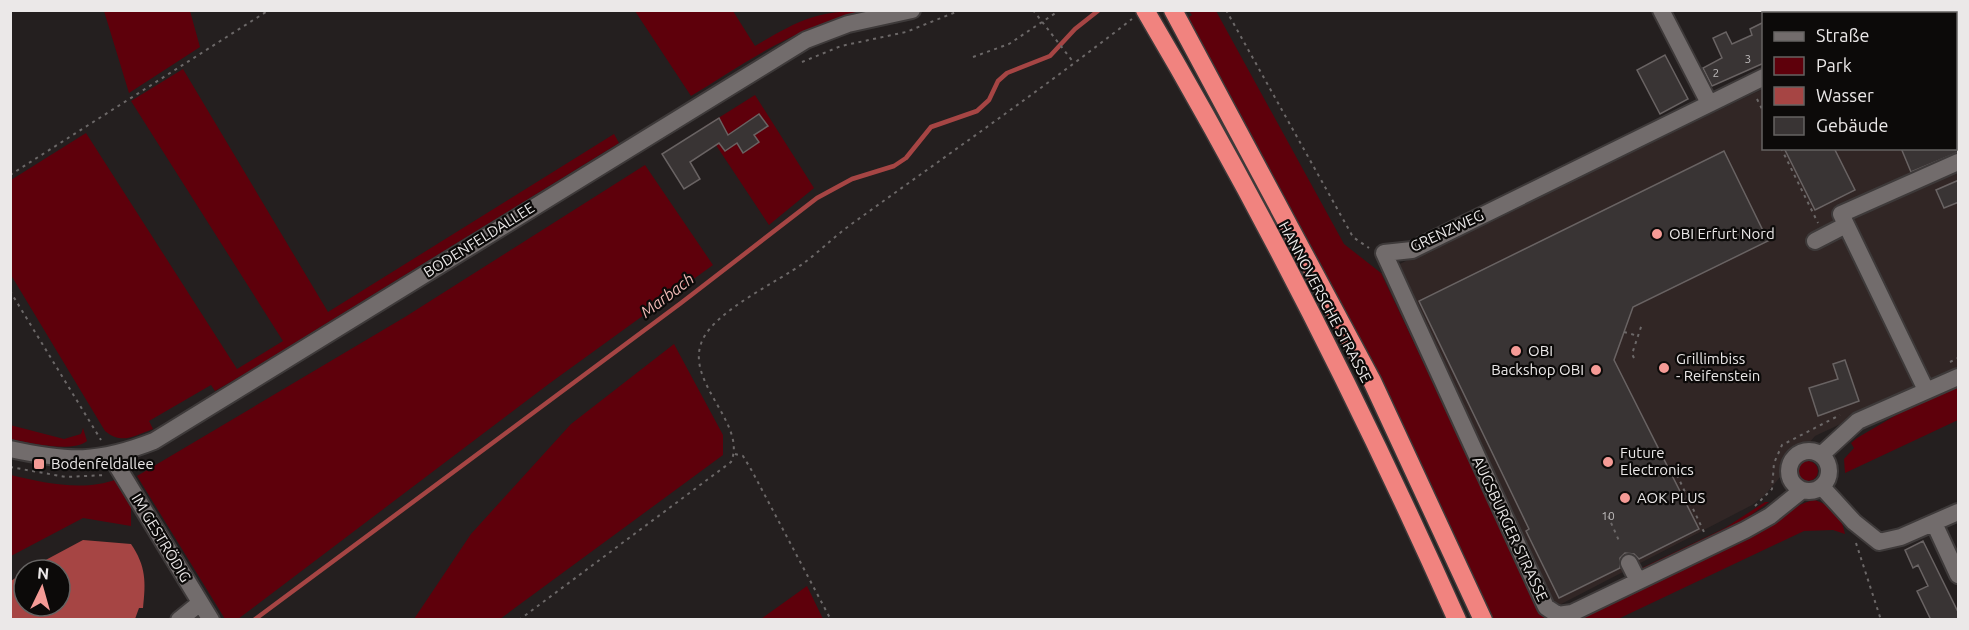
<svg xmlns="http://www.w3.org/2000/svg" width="1969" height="630" font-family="Ubuntu,sans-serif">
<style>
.built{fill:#312625}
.green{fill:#5e000b}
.water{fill:#a64544}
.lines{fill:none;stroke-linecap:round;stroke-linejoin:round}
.stream{stroke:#a64544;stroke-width:4.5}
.building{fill:#393434;stroke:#696363;stroke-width:1.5}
.minor-casing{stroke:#3e3a3a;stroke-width:20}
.highway-casing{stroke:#3e3a3a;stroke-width:21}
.path{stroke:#6c6868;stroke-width:2;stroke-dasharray:3 4.5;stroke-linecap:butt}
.minor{stroke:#726c6c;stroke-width:16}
.highway{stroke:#f1837f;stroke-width:18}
.poi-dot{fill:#f59b96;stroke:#0c0a09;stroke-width:2}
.labels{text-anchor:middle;stroke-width:4.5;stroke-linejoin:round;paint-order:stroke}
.number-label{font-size:12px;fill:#bebbbb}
.street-label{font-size:15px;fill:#ebe8e8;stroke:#0c0a09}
.poi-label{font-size:15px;fill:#ebe8e8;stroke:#0c0a09;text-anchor:start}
.water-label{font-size:16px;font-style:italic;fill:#eeb8b4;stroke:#0c0a09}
</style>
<rect width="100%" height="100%" fill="#241f1f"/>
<!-- built -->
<path class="built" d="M 1926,11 L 1958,11 L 1958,369 L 1815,436 L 1764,496 L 1752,505 L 1542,614 L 1381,273 L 1763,89 L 1764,148 L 1956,148 L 1956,14 L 1920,13 Z"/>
<!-- green -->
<path class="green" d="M 104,11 L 190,11 L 200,47 L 129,93 Z
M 635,11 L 733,11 L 755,46 C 799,20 817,10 869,11 C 802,22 747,62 691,96 Z
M 1189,11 L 1216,11 L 1344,244 L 1381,273 L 1545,619 L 1492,619 L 1380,377 L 1188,18 L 1192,15 Z
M 183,69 L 328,312 L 614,134 L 619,143 L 241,376 L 215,391 L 211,385 L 149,421 L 153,429 C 134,436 122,445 105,431 L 11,275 L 11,180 L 86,133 L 237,369 L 283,341 L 131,101 Z
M 755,95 L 814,188 L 769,225 L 704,127 Z
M 645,165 L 713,265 L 550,383 L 238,619 L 225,619 L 137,476 L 405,317 Z
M 674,344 L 723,435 L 723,455 L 500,619 L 414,619 L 471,534 L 571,424 Z
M 1958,386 L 1958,420 L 1845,473 L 1844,459 L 1854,448 L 1851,443 L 1857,438 L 1903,411 Z
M 10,425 L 64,439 L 81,434 L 83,428 L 87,441 C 72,453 29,443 11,439 Z
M1798 471a10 10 0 1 1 20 0a10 10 0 1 1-20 0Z
M 11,475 C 44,483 84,492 117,479 L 131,503 L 131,526 L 83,518 L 11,556 Z
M 1815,500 C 1834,507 1841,515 1845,534 L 1833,530 L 1804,531 L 1618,619 L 1578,620 L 1761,532 C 1780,521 1794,503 1815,500 Z
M 1765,502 L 1769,502 L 1740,523 L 1643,571 L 1642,568 L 1725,528 Z
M 807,586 L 823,619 L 761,619 Z"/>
<!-- water -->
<path class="water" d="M 83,540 L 131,544 C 146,566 146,582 143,608 L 139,608 L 135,619 L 11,619 L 11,581 L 24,572 L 24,606 L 60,606 L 60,570 L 27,570 Z"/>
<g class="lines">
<!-- stream -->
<path class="stream" d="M 254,620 L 681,303 L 817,198 L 852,179 L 894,166 L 906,158 L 931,127 L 977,111 L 989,100 L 998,81 L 1007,73 L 1050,56 L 1075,29 L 1099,10"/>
</g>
<!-- building -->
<path class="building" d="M 1764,22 L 1764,63 L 1712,86 L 1703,68 L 1722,58 L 1713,38 L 1726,32 L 1732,44 L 1752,35 L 1750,29 Z
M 1665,55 L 1688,99 L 1660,114 L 1637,70 Z
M 759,114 L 768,126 L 754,135 L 759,142 L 743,153 L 737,143 L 725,151 L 719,143 L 690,162 L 700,179 L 684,189 L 662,154 L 719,118 L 728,135 Z
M 1784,148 L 1834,148 L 1855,190 L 1815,210 Z
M 1901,148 L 1959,148 L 1959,152 L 1911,172 Z
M 1724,151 L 1768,241 L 1633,307 L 1614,360 L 1699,529 L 1639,559 L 1634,554 L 1625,553 L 1620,558 L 1620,568 L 1559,598 L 1526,531 L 1529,529 L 1419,301 Z
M 1959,180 L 1959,202 L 1944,208 L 1936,190 Z
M 1845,360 L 1859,401 L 1818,416 L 1809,388 L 1838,379 L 1833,364 Z
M 1923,541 L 1959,614 L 1959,620 L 1931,620 L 1917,591 L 1928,586 L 1918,565 L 1913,568 L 1905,550 Z"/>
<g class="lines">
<defs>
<path id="minor" d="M 1661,10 L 1709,103
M 1899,14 L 1905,10
M 1764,77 L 1412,250 L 1384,253 L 1546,607 L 1558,615 L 1572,613 L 1745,530 L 1770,516 L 1801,491
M 1815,241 L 1846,225
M 1926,390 L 1841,214 L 1958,162
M 10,449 C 69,462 98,463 154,441 L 806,40 L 848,24 L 912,10
M1789 471a20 20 0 1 1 40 0a20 20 0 1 1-40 0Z
M 1821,455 L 1858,421 L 1958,377
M 111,456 L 211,620
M 1822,487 L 1854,522 L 1879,542 L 1901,537 L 1958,512
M 1934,523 L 1958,575
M 1629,563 L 1638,581
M 179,620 L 200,603"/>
<path id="highway" d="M 1145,10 C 1261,207 1364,411 1457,620
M 1173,10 L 1372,381 L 1483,620"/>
</defs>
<!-- minor casing -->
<use href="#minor" class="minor-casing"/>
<!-- highway casing -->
<use href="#highway" class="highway-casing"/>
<!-- path -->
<path class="path" d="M 1033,10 L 1074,63
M 1226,10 L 1353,237 L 1369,248
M 973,57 L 1009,44 L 1060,10
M 802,62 L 841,46 L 906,32 L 961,10
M 1757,99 L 1764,113
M 1781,148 L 1818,223
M 10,175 L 269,10
M 10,291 L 101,440
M 1624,332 L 1638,336
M 1634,358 L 1632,354 L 1642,324
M 1950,362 L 1958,358
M 735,454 L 743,456 L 752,471 L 831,620
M 10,467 L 66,477 L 106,475
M 137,468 L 150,460
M 1677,475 L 1704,532
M 1755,506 L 1772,489 L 1774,463 L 1782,445 L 1840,415
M 1608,516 L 1620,543
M 1856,543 L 1881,620
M 519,620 L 731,462 C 748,423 682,381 703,339 C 717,310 777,282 804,263 C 821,250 836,235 853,223 C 947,155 1041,90 1132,19"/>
<!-- minor -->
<use href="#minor" class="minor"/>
<!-- highway -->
<use href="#highway" class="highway"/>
</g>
<!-- markers -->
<g class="poi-dot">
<circle cx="1657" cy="234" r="6"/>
<circle cx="1516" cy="351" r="6"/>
<circle cx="1664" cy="368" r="6"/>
<circle cx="1596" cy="370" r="6"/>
<circle cx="1608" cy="462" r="6"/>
<rect x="33" y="458" width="12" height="12" rx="3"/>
<circle cx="1625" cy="498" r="6"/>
</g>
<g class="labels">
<!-- number labels -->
<g class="number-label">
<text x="1748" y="63">3</text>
<text x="1716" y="77">2</text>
<text x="1608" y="520">10</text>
</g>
<!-- street labels -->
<g class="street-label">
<text transform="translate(1447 231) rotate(-25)" y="5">GRENZWEG</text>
<text transform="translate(479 240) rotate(-32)" y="5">BODENFELDALLEE</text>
<text transform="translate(1325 302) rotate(62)" y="5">HANNOVERSCHE STRASSE</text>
<text transform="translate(1510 529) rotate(65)" y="5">AUGSBURGER STRASSE</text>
<text transform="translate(161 538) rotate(59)" y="5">IM GESTRÖDIG</text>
</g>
<!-- poi labels -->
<g class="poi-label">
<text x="1669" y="239">OBI Erfurt Nord</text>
<text x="1528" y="356">OBI</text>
<text x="1676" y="364">Grillimbiss<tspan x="1676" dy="17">- Reifenstein</tspan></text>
<text x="1584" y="375" text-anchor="end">Backshop OBI</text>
<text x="1620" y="458">Future<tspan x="1620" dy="17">Electronics</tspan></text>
<text x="51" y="469">Bodenfeldallee</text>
<text x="1637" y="503">AOK PLUS</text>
</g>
<!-- water labels -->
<g class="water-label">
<text transform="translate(667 295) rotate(-37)" y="6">Marbach</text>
</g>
</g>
<!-- border -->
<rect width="1969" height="630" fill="none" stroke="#ebe8e8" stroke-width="24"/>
<!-- legend -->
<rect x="1762" y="12" width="195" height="138" fill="#0c0a09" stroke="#656362" stroke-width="1.5"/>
<rect x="1774" y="32" width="30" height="9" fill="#726c6c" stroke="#656362" stroke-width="1.5"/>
<text x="1816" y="42" font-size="18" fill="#ebe8e8">Straße</text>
<rect x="1774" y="57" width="30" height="18" fill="#5e000b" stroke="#656362" stroke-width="1.5"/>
<text x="1816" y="72" font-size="18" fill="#ebe8e8">Park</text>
<rect x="1774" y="87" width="30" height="18" fill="#a64544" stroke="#656362" stroke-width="1.5"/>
<text x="1816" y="102" font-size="18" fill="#ebe8e8">Wasser</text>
<rect x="1774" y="117" width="30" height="18" fill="#393434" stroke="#656362" stroke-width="1.5"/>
<text x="1816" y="132" font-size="18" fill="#ebe8e8">Gebäude</text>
<!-- north arrow -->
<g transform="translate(42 588) rotate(5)"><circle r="28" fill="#0c0a09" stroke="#656362" stroke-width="1.5"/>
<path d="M0-4.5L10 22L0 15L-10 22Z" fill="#f59b96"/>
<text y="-9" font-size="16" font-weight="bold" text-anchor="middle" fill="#ebe8e8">N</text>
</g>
</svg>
